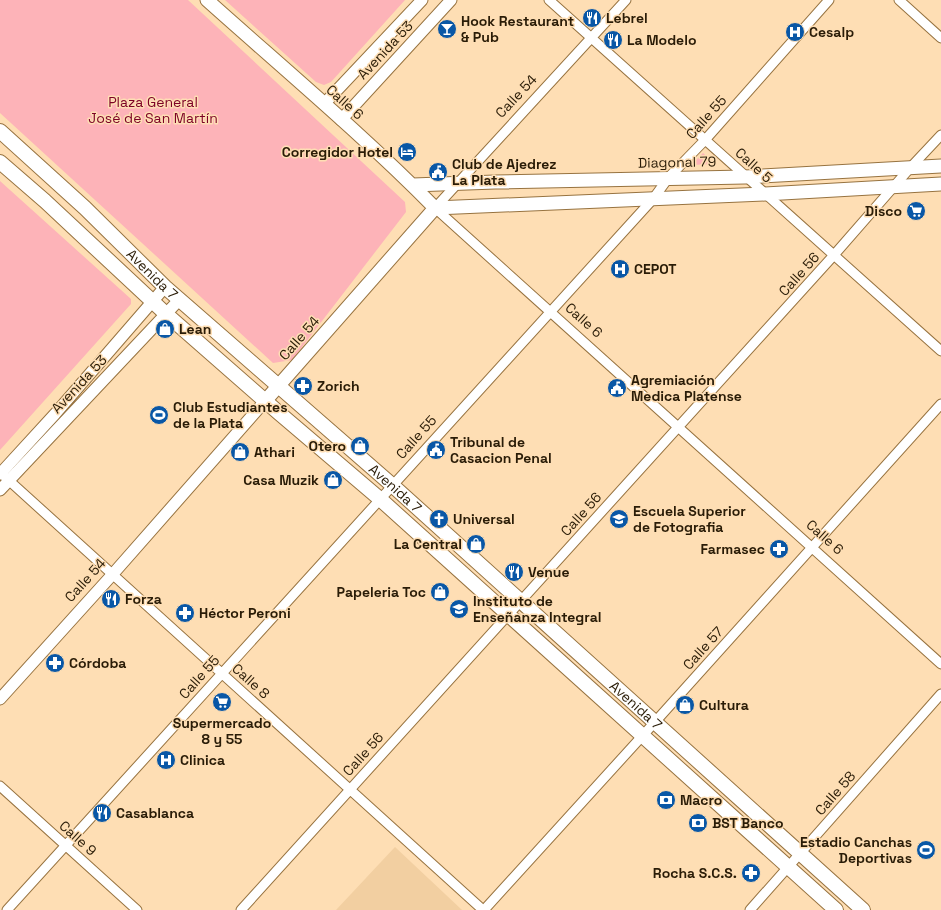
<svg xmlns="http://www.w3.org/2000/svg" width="941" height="910" font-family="'Space Grotesk',sans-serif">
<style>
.built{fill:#f2cfa1}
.green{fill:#fdb3b8}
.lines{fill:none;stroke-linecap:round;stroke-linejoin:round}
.minor-casing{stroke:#977340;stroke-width:11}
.tertiary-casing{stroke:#977340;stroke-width:13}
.secondary-casing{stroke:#977340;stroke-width:15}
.primary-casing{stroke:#977340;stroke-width:16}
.minor{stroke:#fff;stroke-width:9}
.tertiary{stroke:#fff;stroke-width:11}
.secondary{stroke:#fff;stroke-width:13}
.primary{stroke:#fff;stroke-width:14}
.labels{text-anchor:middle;stroke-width:3;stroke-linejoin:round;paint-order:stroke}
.poi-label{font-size:14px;font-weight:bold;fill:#2a1c07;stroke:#fedeb4;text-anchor:start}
.street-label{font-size:14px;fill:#2a1c07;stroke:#fedeb4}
.park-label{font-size:14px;fill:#7c0126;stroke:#fedeb4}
</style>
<rect width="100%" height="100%" fill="#fedeb4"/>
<!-- built -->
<path class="built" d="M 395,847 L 462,910 L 336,910 Z"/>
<!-- green -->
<path class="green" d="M 0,0 L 188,0 L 405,202 L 406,212 L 292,360 L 273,363 L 0,113 Z
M 225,0 L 405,0 L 331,82 L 324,85 L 316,82 Z
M 703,153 L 715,164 L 691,165 Z
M 0,181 L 131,299 L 131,304 L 0,450 Z"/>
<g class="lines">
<defs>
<path id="minor" d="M 549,0 L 941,351
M 626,0 L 435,208 L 941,664
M 899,0 L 941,38
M 4,476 L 483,910
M 0,786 L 137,910
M 7,910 L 653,199 L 669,177 L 705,140 L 829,0
M 241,910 L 834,255 L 910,168 L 941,135
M 484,910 L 655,722 L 941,404
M 750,910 L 941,694"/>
<path id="tertiary" d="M 324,104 L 422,0
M 341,120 L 451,0
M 0,474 L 55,414 L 165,287
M 0,490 L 180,299
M 0,699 L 112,575 L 266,400"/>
<path id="secondary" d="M 207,0 C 283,68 363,135 435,208
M 413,185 L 495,182 L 745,177 L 941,166
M 435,208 L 765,194 L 941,184
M 266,400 L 435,208"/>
<g id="primary">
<path id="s1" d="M 0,131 L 85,208 L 165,287 L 392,485 L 863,910"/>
<path d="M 0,162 L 45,201 L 166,314 L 279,413 L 380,499 L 836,910"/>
</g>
</defs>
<!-- minor casing -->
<use href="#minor" class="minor-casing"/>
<!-- tertiary casing -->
<use href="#tertiary" class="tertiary-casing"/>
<!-- secondary casing -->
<use href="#secondary" class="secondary-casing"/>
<!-- primary casing -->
<use href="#primary" class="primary-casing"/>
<!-- minor -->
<use href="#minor" class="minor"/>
<!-- tertiary -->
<use href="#tertiary" class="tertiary"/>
<!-- secondary -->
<use href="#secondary" class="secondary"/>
<!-- primary -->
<use href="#primary" class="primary"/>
</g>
<!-- icons -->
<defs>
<symbol id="restaurant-disc" viewBox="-11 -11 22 22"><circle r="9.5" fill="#0957a6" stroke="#fedeb4"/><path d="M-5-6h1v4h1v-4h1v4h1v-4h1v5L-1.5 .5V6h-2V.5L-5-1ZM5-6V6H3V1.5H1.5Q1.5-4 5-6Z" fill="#fff"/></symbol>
<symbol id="bar-disc" viewBox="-11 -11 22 22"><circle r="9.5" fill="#0957a6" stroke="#fedeb4"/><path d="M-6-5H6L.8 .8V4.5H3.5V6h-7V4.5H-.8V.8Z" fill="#fff"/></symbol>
<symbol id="hospital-disc" viewBox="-11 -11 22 22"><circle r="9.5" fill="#0957a6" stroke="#fedeb4"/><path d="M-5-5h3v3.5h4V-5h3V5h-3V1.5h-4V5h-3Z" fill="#fff"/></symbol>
<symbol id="hotel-disc" viewBox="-11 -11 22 22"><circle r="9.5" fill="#0957a6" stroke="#fedeb4"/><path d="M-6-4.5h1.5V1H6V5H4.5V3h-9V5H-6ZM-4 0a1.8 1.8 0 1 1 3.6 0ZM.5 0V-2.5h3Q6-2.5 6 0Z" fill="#fff"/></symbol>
<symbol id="civic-disc" viewBox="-11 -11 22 22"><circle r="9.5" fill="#0957a6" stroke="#fedeb4"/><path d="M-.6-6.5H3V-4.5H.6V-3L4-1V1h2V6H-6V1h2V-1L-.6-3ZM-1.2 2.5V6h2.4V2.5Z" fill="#fff"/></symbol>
<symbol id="supermarket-disc" viewBox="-11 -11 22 22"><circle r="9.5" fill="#0957a6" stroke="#fedeb4"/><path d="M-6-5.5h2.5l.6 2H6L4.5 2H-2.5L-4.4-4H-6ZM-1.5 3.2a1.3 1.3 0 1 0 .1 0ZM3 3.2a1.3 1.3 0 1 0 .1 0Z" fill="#fff"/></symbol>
<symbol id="shop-disc" viewBox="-11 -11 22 22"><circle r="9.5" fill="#0957a6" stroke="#fedeb4"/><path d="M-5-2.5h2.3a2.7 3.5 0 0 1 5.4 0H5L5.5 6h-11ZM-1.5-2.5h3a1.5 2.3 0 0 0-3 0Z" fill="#fff"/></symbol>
<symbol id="pharmacy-disc" viewBox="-11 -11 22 22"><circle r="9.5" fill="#0957a6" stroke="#fedeb4"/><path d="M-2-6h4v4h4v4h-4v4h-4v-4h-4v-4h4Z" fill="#fff"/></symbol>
<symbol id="stadium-disc" viewBox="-11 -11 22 22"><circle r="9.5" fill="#0957a6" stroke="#fedeb4"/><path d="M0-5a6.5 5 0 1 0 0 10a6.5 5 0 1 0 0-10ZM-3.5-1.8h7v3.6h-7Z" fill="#fff"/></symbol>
<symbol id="church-disc" viewBox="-11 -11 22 22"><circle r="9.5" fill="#0957a6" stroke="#fedeb4"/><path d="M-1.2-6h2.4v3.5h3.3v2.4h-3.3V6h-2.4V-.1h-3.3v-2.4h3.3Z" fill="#fff"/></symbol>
<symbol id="university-disc" viewBox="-11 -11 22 22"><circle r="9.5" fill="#0957a6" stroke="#fedeb4"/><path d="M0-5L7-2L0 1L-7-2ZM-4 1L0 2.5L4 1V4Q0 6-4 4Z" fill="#fff"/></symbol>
<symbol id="bank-disc" viewBox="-11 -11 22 22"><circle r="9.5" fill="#0957a6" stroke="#fedeb4"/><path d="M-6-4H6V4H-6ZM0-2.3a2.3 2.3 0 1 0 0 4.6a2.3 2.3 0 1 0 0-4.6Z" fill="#fff"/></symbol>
</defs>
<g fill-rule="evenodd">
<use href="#restaurant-disc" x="581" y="7" width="22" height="22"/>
<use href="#bar-disc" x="436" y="18" width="22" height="22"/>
<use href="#hospital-disc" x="784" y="21" width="22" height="22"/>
<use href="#restaurant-disc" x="602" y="29" width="22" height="22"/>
<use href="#hotel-disc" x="396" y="141" width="22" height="22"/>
<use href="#civic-disc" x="427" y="161" width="22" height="22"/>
<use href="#supermarket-disc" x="905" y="200" width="22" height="22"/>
<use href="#hospital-disc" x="609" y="258" width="22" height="22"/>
<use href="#shop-disc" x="154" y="318" width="22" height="22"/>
<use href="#pharmacy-disc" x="292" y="375" width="22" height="22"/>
<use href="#civic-disc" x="606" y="377" width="22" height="22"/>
<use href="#stadium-disc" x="148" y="404" width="22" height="22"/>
<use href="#shop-disc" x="349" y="435" width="22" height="22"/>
<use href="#civic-disc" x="425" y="439" width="22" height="22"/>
<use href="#shop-disc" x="229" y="441" width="22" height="22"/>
<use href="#shop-disc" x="322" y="469" width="22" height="22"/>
<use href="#church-disc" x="428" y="508" width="22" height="22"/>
<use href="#university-disc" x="608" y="508" width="22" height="22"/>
<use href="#shop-disc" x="465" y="533" width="22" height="22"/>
<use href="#pharmacy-disc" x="768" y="538" width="22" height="22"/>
<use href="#restaurant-disc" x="503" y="561" width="22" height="22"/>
<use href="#shop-disc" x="429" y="581" width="22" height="22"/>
<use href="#restaurant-disc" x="100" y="588" width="22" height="22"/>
<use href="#university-disc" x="448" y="598" width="22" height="22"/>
<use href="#pharmacy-disc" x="174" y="602" width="22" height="22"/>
<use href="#pharmacy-disc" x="44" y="652" width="22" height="22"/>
<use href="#supermarket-disc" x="211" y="691" width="22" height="22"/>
<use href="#shop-disc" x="674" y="694" width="22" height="22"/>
<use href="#hospital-disc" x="155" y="749" width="22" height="22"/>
<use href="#bank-disc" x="655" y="789" width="22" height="22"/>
<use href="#restaurant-disc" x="91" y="802" width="22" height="22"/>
<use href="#bank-disc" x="687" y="812" width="22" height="22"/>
<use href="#stadium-disc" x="915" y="839" width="22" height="22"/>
<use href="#pharmacy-disc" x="740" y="862" width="22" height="22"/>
</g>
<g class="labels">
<!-- poi labels -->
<g class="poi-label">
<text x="606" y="23">Lebrel</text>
<text x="461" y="26">Hook Restaurant<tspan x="461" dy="16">&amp; Pub</tspan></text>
<text x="809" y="37">Cesalp</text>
<text x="627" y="45">La Modelo</text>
<text x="393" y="157" text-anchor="end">Corregidor Hotel</text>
<text x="452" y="169">Club de Ajedrez<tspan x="452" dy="16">La Plata</tspan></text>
<text x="902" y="216" text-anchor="end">Disco</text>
<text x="634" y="274">CEPOT</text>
<text x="179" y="334">Lean</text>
<text x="631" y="385">Agremiación<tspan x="631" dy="16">Medica Platense</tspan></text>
<text x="317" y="391">Zorich</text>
<text x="173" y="412">Club Estudiantes<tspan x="173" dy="16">de la Plata</tspan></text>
<text x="450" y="447">Tribunal de<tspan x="450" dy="16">Casacion Penal</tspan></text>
<text x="346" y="451" text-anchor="end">Otero</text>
<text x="254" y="457">Athari</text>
<text x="319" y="485" text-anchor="end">Casa Muzik</text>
<text x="633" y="516">Escuela Superior<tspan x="633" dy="16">de Fotografia</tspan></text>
<text x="453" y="524">Universal</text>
<text x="462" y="549" text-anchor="end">La Central</text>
<text x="765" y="554" text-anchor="end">Farmasec</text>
<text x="528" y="577">Venue</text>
<text x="426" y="597" text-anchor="end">Papeleria Toc</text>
<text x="125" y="604">Forza</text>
<text x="473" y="606">Instituto de<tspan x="473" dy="16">Enseñanza Integral</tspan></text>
<text x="199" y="618">Héctor Peroni</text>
<text x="69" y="668">Córdoba</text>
<text x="699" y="710">Cultura</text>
<text x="222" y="728" text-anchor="middle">Supermercado<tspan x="222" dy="16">8 y 55</tspan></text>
<text x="180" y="765">Clinica</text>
<text x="680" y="805">Macro</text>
<text x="116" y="818">Casablanca</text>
<text x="712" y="828">BST Banco</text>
<text x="912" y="847" text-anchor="end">Estadio Canchas<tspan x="912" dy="16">Deportivas</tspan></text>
<text x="737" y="878" text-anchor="end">Rocha S.C.S.</text>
</g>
<!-- street labels -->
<g class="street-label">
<text transform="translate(385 50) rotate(-47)" y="5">Avenida 53</text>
<text transform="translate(516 96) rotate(-47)" y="5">Calle 54</text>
<text transform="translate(345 102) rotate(42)" y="5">Calle 6</text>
<text transform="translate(706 117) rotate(-48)" y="5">Calle 55</text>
<text transform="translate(677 162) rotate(-1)" y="5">Diagonal 79</text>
<text transform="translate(754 165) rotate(42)" y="5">Calle 5</text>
<text dy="5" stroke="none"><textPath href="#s1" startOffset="209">Avenida 7</textPath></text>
<text transform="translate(799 274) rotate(-48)" y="5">Calle 56</text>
<text transform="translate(584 320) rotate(42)" y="5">Calle 6</text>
<text transform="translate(299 338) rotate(-49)" y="5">Calle 54</text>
<text transform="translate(79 384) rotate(-47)" y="5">Avenida 53</text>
<text transform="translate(416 437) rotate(-48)" y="5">Calle 55</text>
<text dy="5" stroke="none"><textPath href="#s1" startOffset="533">Avenida 7</textPath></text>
<text transform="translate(581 514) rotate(-48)" y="5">Calle 56</text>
<text transform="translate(825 537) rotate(42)" y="5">Calle 6</text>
<text transform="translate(85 580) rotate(-48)" y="5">Calle 54</text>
<text transform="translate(703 648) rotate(-48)" y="5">Calle 57</text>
<text transform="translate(199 677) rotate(-48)" y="5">Calle 55</text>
<text transform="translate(251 681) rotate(42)" y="5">Calle 8</text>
<text dy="5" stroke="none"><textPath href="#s1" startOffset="857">Avenida 7</textPath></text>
<text transform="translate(363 754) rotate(-48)" y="5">Calle 56</text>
<text transform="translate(835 793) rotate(-49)" y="5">Calle 58</text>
<text transform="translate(78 838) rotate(42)" y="5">Calle 9</text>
</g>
<!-- park labels -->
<g class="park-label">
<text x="153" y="107">Plaza General<tspan x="153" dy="16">José de San Martín</tspan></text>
</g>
</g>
</svg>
